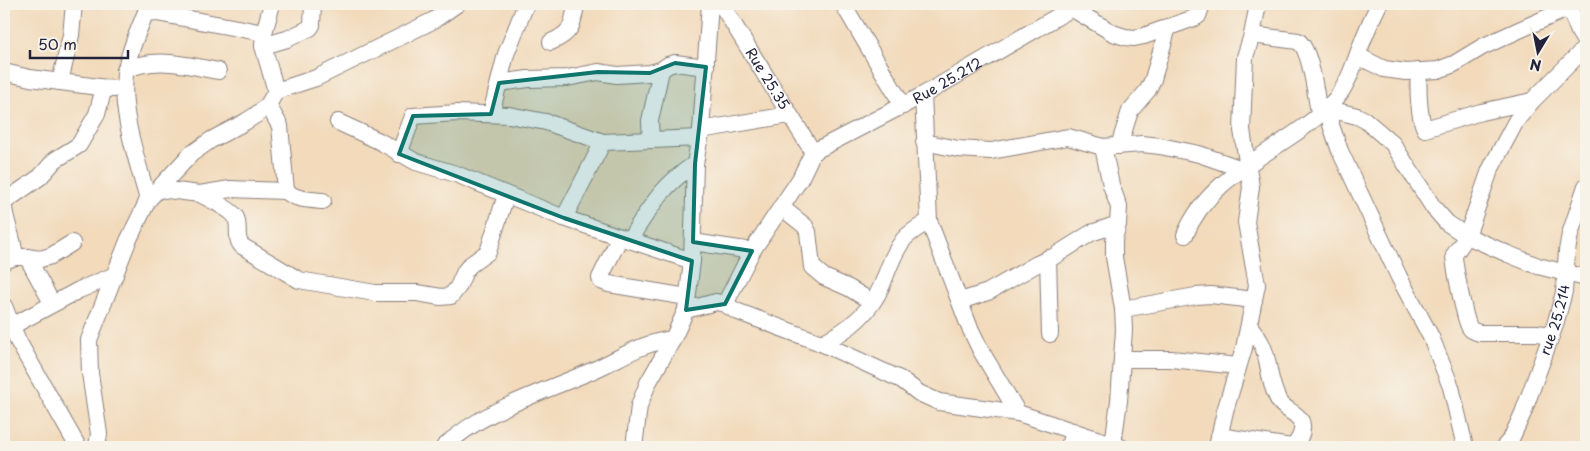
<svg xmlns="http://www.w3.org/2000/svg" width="1590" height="451" font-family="'Playpen Sans',sans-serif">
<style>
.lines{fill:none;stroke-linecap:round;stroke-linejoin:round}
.minor-casing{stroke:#8a7e7b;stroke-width:18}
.minor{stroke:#fff;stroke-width:16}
.marked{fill:#0f766e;fill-opacity:0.2;stroke:#0f766e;stroke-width:4;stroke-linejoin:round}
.labels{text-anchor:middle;stroke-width:4.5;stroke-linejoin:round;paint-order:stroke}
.street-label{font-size:14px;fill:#22223b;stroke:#f7f3e8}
</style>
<rect width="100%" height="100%" fill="#f7f3e8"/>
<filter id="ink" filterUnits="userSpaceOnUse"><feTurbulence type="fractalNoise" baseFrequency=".02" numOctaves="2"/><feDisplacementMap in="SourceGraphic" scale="10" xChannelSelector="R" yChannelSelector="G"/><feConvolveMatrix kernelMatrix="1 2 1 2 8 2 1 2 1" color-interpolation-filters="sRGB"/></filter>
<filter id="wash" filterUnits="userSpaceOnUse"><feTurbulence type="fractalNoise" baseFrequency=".0096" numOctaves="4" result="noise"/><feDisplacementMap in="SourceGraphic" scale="20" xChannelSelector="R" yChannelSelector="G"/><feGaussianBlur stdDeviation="1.12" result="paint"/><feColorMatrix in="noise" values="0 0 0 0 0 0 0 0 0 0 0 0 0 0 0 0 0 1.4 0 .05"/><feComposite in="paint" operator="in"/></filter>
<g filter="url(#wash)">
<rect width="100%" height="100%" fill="#f2dabb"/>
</g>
<g filter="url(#ink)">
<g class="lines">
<defs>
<g id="minor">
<path d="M 272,4 L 264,33 L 263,46 L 287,39 L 310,28 L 312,25 L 313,4"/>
<path id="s1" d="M 721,4 L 813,152"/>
<path d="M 843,4 L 903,106"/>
<path d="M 1568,4 L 1579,32 L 1586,43"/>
<path d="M 1071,8 L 1113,33 L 1125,37 L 1134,38 L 1144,36 L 1194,18 L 1198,16 L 1202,4"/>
<path d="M 146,11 L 264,33"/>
<path d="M 1252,35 L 1298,41 C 1311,49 1316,97 1319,113"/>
<path d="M 551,42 C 572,33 573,25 576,4"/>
<path d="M 263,46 L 276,91"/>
<path d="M 1358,56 L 1384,69 L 1406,72 L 1438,70 L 1454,64 L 1482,47 L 1519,30 L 1569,8"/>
<path d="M 125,70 C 156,56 187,65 218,71"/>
<path d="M 1419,71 C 1418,86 1418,116 1425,129 L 1481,112 L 1532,101"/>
<path d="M 4,72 L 30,78 L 114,89"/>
<path d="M 60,82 L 71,35 L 74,4"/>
<path d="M 499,83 L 528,79 L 567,78 L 598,72 L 617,75 L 650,73 L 661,70 L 668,65 L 675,63 L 706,67"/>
<path d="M 923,95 L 929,221 L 969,326 L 981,351 L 1018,413"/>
<path d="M 1330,105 L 1331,125 L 1340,151 L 1399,277 L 1431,337 L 1451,387 L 1465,447"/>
<path d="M 1330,112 L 1341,112 L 1357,116 L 1365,120 L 1393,144 L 1433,207 L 1447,223 L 1467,236 L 1508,254 L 1538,266 L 1586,278"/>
<path d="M 491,114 L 506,54 L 526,4"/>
<path d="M 338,122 L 379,141 L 416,162 L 456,174 L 564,218 L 692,261"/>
<path d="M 701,130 L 789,115"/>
<path d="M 651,140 L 650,121 L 661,70"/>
<path d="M 924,142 L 958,149 L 991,151 L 1068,137 L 1103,147 L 1142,144 L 1160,146 L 1199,154 L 1242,169"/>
<path d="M 1119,146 L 1130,111 L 1148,90 L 1153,79 L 1168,27"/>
<path d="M 1103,147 L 1111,185 L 1119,207 L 1118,224 L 1114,240 L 1114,257 L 1123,309 L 1124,330 L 1119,401 L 1113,444"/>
<path id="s2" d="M 813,152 L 923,95 L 1079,4"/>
<path d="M 399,154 L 413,116 L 457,113 L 509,115 L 546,122 L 603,142"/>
<path d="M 159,189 L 200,194 L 230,189 L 286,191 L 280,126 L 268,105"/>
<path d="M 286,191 C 296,200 310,200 323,201"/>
<path d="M 200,194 C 208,198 231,210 235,216 C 241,225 234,238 242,246 L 299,280 L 375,293 L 417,293 L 441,297 L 451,296 L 458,287 L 465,271 L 470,265 L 488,252 L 506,195"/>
<path d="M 148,200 C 138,162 118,108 126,69 C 130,47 141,25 149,4"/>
<path d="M 4,202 L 40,177 L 55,160 L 79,145 L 97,114 L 104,88"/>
<path d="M 781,207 L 805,226 L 808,232 L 812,267 L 824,277 L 849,288 L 872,302"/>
<path d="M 4,208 C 6,225 14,240 15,257"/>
<path d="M 564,218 L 603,142 L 700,138"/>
<path d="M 1185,235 C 1212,169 1288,150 1334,101 C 1350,83 1356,57 1365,35 C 1369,25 1374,14 1379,4"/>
<path d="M 620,237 L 600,278 L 601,281 L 609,284 L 687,297"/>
<path d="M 629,240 C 650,208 662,185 695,164"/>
<path d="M 693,242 L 752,251"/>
<path d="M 27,257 L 52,303"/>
<path d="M 1048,258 L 1050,334"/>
<path d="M 4,261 L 15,257 L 27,257 L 40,259 L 51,256 L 72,243"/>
<path d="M 960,301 L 988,292 L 1037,264 L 1053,257 L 1091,233 L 1118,224"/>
<path d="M 725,304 L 736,311 L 821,343 L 902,380 L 919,393 L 939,402 L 1018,413 L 1121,447"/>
<path d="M 4,306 L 18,341 L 78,447"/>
<path d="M 1123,309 L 1196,296 L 1211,295 L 1254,300"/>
<path d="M 686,310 L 692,261 L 695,164 L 701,130 L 710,4"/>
<path d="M 12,326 L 79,290 L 115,275"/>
<path d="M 1551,335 L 1537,333 L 1480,333 C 1476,332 1472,331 1470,328 C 1465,322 1454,264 1454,255 L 1467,236 L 1490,170 L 1516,121 L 1532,101 L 1586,47"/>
<path d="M 821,343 C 848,331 870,313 882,285 C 888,270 893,253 904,239 C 910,232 921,226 929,221"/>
<path d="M 1122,359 L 1171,359 L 1238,366"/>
<path d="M 1219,436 L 1292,447 C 1298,443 1303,433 1302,426 C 1302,414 1285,411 1279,401 C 1264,375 1274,352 1249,326"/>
<path d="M 97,447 L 99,434 L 90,373 L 89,340 L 128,241 L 148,200 L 191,154 L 211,140 L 245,122 L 256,115 L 268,105 L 276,91 L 316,78 L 402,36 L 434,20 L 457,4"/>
<path d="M 444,447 C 483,409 547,391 596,369 C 622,357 644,342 673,339"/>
<path d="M 634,447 L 639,406 L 648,383 L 673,339 L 686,310 L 716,302 L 725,304 L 752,251 L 800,179 L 813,152"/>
<path d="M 1069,447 L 1073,431"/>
<path d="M 1217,447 L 1225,411 L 1244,348 L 1257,285 L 1246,222 L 1251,187 L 1242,130 L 1245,57 L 1252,35 L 1258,4"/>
<path id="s3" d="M 1504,447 L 1511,439 L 1523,413 L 1555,325 L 1564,292 L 1567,251 L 1570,234 L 1586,186"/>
</g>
</defs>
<!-- minor casing -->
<use href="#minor" class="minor-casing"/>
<!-- minor -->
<use href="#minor" class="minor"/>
</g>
</g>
<!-- marked area -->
<path class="marked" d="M 675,63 L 706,67 L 695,164 L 693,242 L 752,251 L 725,304 L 686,310 L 692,261 L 564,218 L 399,154 L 413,116 L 491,114 L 499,83 L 598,72 L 650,73 Z"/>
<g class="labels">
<!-- street labels -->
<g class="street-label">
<text dy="5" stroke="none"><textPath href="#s1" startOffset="88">Rue 25.35</textPath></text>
<text dy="5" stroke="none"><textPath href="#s2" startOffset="152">Rue 25.212</textPath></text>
<text dy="5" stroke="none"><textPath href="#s3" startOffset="138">rue 25.214</textPath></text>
</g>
</g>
<!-- margin -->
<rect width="1590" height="451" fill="none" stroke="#f7f3e8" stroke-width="20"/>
<!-- north arrow -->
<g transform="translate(1538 52) rotate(190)" stroke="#f7f3e8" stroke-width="4" paint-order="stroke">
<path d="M0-4L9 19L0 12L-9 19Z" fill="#22223b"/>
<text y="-8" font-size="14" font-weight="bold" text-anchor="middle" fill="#22223b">N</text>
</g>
<!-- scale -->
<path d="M30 50v8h98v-8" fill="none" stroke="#22223b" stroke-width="2.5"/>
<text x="38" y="50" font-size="15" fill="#22223b" stroke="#f7f3e8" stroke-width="4" paint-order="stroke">50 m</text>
</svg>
